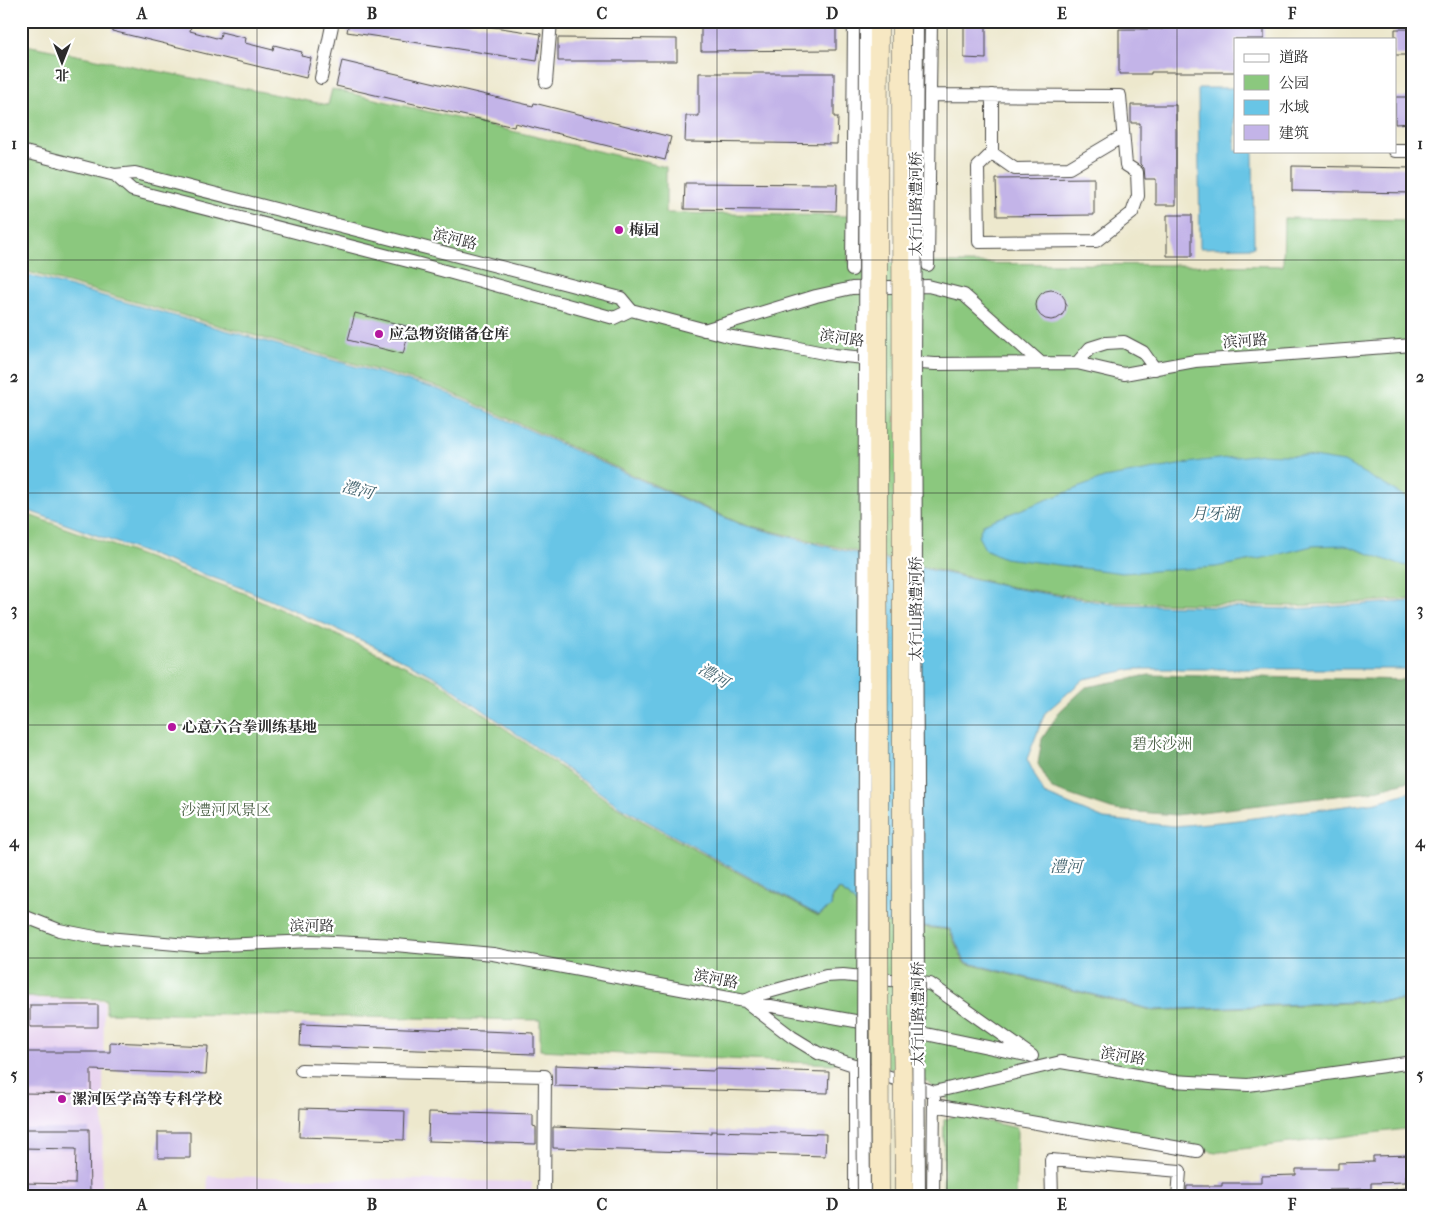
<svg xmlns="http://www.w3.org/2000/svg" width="1434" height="1218" font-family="'IM FELL French Canon','Noto Serif SC',serif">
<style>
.built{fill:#e7d2ef}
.green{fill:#8bc87e;stroke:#5b7a54}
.forest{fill:#70ac6d;stroke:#4e6c4c}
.water{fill:#68c5e6;stroke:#4a7888}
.building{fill:#c3b4e8}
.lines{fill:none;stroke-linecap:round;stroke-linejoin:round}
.street-casing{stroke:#484743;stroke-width:14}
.street{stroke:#fff;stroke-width:12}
.street-bridge-casing{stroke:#484743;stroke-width:14;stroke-linecap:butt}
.secondary-bridge-casing{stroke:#484743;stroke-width:19;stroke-linecap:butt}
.street-bridge{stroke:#fff;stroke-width:12}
.secondary-bridge{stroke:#f7e8c3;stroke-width:18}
.grid{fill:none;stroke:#2b2b2b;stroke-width:1;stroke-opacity:0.55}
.poi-dot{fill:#b5179e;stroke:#fff;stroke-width:2}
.labels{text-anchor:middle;stroke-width:4.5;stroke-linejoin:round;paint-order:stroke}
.street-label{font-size:15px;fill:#2b2b2b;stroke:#fff}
.poi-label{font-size:15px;font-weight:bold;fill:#2b2b2b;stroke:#fff;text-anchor:start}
.park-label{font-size:15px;fill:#4d6248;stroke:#fff}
.water-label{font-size:16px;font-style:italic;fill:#40616c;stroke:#fff}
.neatline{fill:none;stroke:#2b2b2b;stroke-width:2}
.grid-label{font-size:16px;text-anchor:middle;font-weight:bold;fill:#2b2b2b}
</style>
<rect width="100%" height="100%" fill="#fff"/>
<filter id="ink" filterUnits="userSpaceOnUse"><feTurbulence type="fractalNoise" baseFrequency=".02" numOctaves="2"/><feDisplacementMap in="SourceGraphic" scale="10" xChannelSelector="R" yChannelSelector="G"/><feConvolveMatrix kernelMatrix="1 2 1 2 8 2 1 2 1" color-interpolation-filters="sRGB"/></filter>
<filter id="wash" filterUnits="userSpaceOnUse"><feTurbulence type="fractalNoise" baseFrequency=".0096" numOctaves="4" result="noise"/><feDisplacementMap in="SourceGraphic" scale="20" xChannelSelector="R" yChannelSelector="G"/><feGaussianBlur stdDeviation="1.12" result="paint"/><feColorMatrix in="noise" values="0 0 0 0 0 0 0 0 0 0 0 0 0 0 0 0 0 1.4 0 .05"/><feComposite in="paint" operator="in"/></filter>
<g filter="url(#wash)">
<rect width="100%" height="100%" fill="#ede8cd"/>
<!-- built -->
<path class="built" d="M 21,998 L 104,1001 L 102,1197 L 21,1197 Z
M 208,1176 L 532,1182 L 531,1197 L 207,1197 Z"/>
<!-- green -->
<path class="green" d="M 21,44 L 328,105 L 332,89 L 666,167 L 666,213 L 848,216 L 848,262 L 1283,266 L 1284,218 L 1413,220 L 1413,599 L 1294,606 L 1112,602 L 1012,587 L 833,546 L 739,523 L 441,388 L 21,270 Z
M 21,512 L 244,593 L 436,680 L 618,808 L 818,916 L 831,907 L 833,896 L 839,890 L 849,896 L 869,921 L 949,930 L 964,963 L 1154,1011 L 1401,1001 L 1413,997 L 1413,1128 L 1217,1152 L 953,1104 L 926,1081 L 856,1057 L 832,1064 L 540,1050 L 540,1020 L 106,1013 L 106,999 L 21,997 Z
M 957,1115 L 1017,1128 L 1016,1197 L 943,1197 L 944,1120 Z"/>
<!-- forest -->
<path class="forest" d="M 1149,675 L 1413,680 L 1413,780 L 1369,792 L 1176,815 L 1114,810 L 1052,789 L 1038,764 L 1042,739 L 1060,711 L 1086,687 Z"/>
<!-- water -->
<path class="water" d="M 1198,88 L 1235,88 L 1235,151 L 1253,151 L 1254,247 L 1200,248 Z
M 21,273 L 440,390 L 739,524 L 833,548 L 1012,588 L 1111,604 L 1294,609 L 1413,601 L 1413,669 L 1134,669 L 1084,679 L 1045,713 L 1027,759 L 1044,794 L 1104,819 L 1174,826 L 1230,821 L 1377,802 L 1413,791 L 1413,995 L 1401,1000 L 1154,1010 L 965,962 L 950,929 L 869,920 L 849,896 L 839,889 L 832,896 L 831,907 L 818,915 L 619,806 L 439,679 L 370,644 L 247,590 L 21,508 Z
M 1262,454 L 1306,456 L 1344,462 L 1413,501 L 1413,567 L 1397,564 L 1345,545 L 1312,546 L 1273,556 L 1216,567 L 1122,573 L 1004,558 L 985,549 L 978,536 L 983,524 L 1104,478 L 1201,461 Z"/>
<g id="blocks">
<!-- building -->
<path class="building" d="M 114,21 L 171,21 L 191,26 L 190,31 L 220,39 L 221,32 L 246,38 L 245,43 L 273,50 L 274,45 L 302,52 L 301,56 L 311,58 L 306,78 L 112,31 Z
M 349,21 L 454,21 L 541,34 L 537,61 L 347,32 Z
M 964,21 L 986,21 L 986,59 L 964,58 Z
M 1163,21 L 1264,21 L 1264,39 L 1235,39 L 1235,72 L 1151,72 L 1151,74 L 1119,74 L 1119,29 L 1163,29 Z
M 836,26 L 836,50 L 701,51 L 701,27 Z
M 1395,29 L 1413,29 L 1413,55 L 1395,55 Z
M 558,38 L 677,39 L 677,61 L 558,61 Z
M 342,61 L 533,106 L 534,103 L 671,137 L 665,160 L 515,123 L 514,127 L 336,86 Z
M 699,73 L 834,73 L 834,117 L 838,117 L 837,144 L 685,142 L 686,116 L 699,116 Z
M 1395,97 L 1413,97 L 1413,123 L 1395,124 Z
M 1131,105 L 1176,105 L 1176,205 L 1156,205 L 1156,179 L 1145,179 L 1144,168 L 1140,164 L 1140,123 L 1131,123 Z
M 1292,166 L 1413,168 L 1413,193 L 1292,191 Z
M 1094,178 L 1094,215 L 997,216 L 996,179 Z
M 685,183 L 837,184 L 836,211 L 684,209 Z
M 1167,215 L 1192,215 L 1192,256 L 1167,256 Z
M1036 305a15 15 0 1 1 30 0a15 15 0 1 1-30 0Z
M 355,313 L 410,327 L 403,354 L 348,340 Z
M 30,1005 L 98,1005 L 98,1027 L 30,1027 Z
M 301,1024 L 534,1033 L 534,1054 L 300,1046 Z
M 110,1042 L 208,1046 L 206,1074 L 91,1070 L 91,1094 L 21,1093 L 21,1052 L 110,1052 Z
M 555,1065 L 714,1071 L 714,1069 L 829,1072 L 828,1093 L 555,1086 Z
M 300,1108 L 405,1111 L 404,1140 L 299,1137 Z
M 429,1112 L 533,1115 L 533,1126 L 536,1127 L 536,1144 L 428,1141 Z
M 553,1127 L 711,1133 L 711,1131 L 826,1134 L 825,1156 L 553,1148 Z
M 21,1129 L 89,1129 L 90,1197 L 21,1197 L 21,1183 L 75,1184 L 76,1149 L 21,1148 Z
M 158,1132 L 190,1132 L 190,1158 L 158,1158 Z
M 1413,1155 L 1413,1175 L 1406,1175 L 1406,1182 L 1371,1183 L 1371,1189 L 1329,1190 L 1329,1196 L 1186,1197 L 1187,1186 L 1222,1186 L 1222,1183 L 1261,1183 L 1261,1176 L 1296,1175 L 1296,1169 L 1338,1169 L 1338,1163 L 1373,1162 L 1373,1156 Z"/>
</g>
</g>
<g filter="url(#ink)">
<use href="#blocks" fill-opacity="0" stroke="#484743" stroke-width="1"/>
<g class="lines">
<defs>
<path id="street" d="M 931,21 L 930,95 L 1120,96 L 1126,165 L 1137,172 L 1138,196 L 1132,213 L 1096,241 L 979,242 L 978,167 L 992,153
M 321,78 L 333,21
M 546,82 L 551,21
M 992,95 L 992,153 L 1015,169 L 1069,168 L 1123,136
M 21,151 L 115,175 L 135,173 L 621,298 L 631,310 L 732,337 L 783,345 L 834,355 L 875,359
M 1395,151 L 1413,151
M 115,175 L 132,190 L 412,262 L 614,318 L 631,310
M 928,265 L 930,95
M 852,270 L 854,21
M 704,330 L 816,296 L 852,288 L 928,286 L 964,295 L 1041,363
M 906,362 L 935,364 L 1077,363 L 1124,374 L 1195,361 L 1413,345
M 1077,363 L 1090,348 L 1106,343 L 1124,342 L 1143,352 L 1155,369
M 21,915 L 59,930 L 95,937 L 199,946 L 312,941 L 395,945 L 493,954 L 745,1001 L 792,1037 L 818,1053 L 934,1092 L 1061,1062 L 1172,1081 L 1248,1085 L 1413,1062
M 745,1001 L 758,995 L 826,976 L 843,975 L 930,984 L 1032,1056
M 749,1002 L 872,1024
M 902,1029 L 1026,1055
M 855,1065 L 855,1197
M 301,1070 L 545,1076 L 544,1197
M 934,1105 L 1197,1151
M 933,1197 L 934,1097
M 1052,1197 L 1051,1160 L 1180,1171 L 1178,1197
M 1390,1197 L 1413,1193"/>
</defs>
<!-- street casing -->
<use href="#street" class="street-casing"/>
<!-- street -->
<use href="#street" class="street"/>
<defs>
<path id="street-bridge" d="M 917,21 L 915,362 L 919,1197
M 864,1197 L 863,1068 L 866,21"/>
<path id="secondary-bridge" d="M 879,21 L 878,359 L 880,1197
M 901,21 L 902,1029 L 904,1197"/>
</defs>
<!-- street-bridge casing -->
<use href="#street-bridge" class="street-bridge-casing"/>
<!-- secondary-bridge casing -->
<use href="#secondary-bridge" class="secondary-bridge-casing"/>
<!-- street-bridge -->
<use href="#street-bridge" class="street-bridge"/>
<!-- secondary-bridge -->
<use href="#secondary-bridge" class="secondary-bridge"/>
</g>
</g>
<!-- grid -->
<path class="grid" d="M 257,21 L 257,1197M 487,21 L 487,1197M 717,21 L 717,1197M 947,21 L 947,1197M 1177,21 L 1177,1197M 21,260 L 1413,260M 21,493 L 1413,493M 21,725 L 1413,725M 21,958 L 1413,958"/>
<!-- markers -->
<g class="poi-dot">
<circle cx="619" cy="230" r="5"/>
<circle cx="379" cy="334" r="5"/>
<circle cx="172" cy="727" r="5"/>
<circle cx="62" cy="1099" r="5"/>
</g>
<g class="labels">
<!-- street labels -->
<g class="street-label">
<text transform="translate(916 204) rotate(-90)" y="5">太行山路澧河桥</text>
<text transform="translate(455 239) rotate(14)" y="5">滨河路</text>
<text transform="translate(842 338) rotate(8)" y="5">滨河路</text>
<text transform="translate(1245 341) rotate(-4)" y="5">滨河路</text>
<text transform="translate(916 609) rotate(-90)" y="5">太行山路澧河桥</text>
<text x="312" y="931">滨河路</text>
<text transform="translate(716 979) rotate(11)" y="5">滨河路</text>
<text transform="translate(918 1014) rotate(-90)" y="5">太行山路澧河桥</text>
<text transform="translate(1123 1056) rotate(9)" y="5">滨河路</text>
</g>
<!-- poi labels -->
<g class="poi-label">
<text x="629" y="235">梅园</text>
<text x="389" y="339">应急物资储备仓库</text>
<text x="182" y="732">心意六合拳训练基地</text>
<text x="72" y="1104">漯河医学高等专科学校</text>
</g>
<!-- park labels -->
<g class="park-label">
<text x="1162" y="749">碧水沙洲</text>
<text x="226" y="815">沙澧河风景区</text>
</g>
<!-- water labels -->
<g class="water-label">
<text transform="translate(358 489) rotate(15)" y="6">澧河</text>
<text x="1215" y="519">月牙湖</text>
<text transform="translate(714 675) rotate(31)" y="6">澧河</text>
<text transform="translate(1066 866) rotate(1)" y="6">澧河</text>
</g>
</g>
<!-- margin -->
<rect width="1434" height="1218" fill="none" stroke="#fff" stroke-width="55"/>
<!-- legend -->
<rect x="1234" y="38" width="162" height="115" fill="#ffffff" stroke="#aaaaaa"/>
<rect x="1244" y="54" width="25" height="8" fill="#ffffff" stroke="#aaaaaa"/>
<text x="1279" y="62" font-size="15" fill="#2b2b2b">道路</text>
<rect x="1244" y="75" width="25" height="15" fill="#8bc87e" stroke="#aaaaaa"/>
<text x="1279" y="88" font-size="15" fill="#2b2b2b">公园</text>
<rect x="1244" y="100" width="25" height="15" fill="#68c5e6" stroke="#aaaaaa"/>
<text x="1279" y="112" font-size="15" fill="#2b2b2b">水域</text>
<rect x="1244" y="125" width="25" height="15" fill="#c3b4e8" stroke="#aaaaaa"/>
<text x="1279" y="138" font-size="15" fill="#2b2b2b">建筑</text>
<!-- north arrow -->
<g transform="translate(62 62) rotate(180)" stroke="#ffffff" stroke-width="4" paint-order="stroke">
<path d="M0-4L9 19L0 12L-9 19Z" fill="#2b2b2b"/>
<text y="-8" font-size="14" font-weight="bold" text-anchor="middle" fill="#2b2b2b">北</text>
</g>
<rect x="28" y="28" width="1378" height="1162" class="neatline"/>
<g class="grid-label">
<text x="142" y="19">A</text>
<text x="372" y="19">B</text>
<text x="602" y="19">C</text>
<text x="832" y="19">D</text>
<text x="1062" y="19">E</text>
<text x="1292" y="19">F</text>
<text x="14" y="149">1</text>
<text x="1420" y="149">1</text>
<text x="14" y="382">2</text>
<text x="1420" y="382">2</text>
<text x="14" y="615">3</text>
<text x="1420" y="615">3</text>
<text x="14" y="847">4</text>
<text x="1420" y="847">4</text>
<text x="14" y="1080">5</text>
<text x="1420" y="1080">5</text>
<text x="142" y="1210">A</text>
<text x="372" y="1210">B</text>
<text x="602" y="1210">C</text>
<text x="832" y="1210">D</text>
<text x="1062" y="1210">E</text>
<text x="1292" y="1210">F</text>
</g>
</svg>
